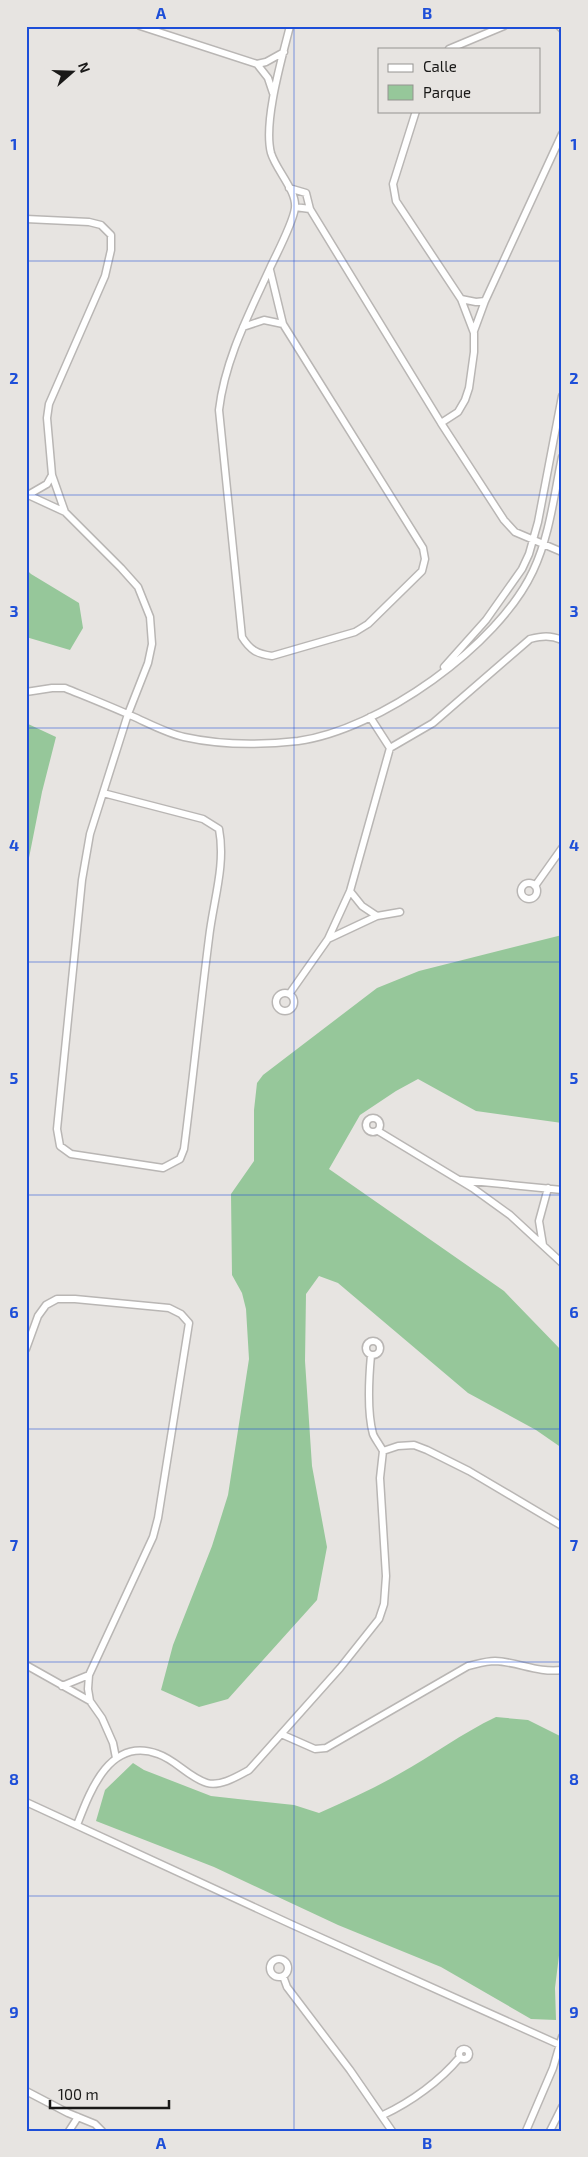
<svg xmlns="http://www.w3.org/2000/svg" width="588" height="2157" font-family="'Exo 2',sans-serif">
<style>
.green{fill:#96c79a}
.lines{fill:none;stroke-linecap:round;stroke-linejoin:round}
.street-casing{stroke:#b9b6b4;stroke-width:9}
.street{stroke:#fff;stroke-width:6}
.grid{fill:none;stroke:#1d4ed8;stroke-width:1;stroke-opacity:0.55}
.neatline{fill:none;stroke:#1d4ed8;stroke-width:2}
.grid-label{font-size:16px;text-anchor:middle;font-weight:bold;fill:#1d4ed8}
</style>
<rect width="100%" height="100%" fill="#e7e4e1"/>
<!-- green -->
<path class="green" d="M 26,569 L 31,574 L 79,603 L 83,628 L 70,650 L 26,637 Z
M 26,723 L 56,737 L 42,792 L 26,873 Z
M 562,935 L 562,1123 L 476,1111 L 418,1079 L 396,1091 L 360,1115 L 329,1169 L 504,1291 L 562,1351 L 562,1448 L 536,1430 L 468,1393 L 338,1283 L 319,1276 L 306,1294 L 305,1361 L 312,1466 L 327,1547 L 317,1600 L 228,1699 L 199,1707 L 161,1690 L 173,1645 L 212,1546 L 228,1495 L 249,1359 L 246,1309 L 242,1293 L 232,1275 L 231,1194 L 254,1161 L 254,1110 L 257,1083 L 263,1075 L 377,988 L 419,971 Z
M 496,1717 L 528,1720 L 562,1737 L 562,1931 L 555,1988 L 556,2020 L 531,2019 L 441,1967 L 338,1925 L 214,1867 L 96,1821 L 105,1790 L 133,1763 L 144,1770 L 211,1796 L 294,1805 L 319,1813 C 346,1801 373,1789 399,1774 C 432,1756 462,1733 496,1717 Z"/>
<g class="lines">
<defs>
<path id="street" d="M 140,26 L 257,64 L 268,78 L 273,93
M 559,26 L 562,29
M 449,49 L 504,26
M 257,64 L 266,62 L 284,52
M 416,111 L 393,184 L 396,201 L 461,299 L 474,333 L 474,352 L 469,388 L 465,400 L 458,412 L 441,423
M 289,188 L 306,193 L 310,209 L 441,423 L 504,520 L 515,532 L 562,552
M 295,207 L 310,209
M 26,219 L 89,222 L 101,225 L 111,235 L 111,250 L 105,276 L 49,404 L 47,418 L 52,475 L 65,512
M 270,270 L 283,324 L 423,548 L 425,559 L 422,571 L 368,624 L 355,632 L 272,656 C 257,654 250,650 242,637 L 219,410 C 225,359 249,314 270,268 C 277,253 293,223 295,208 C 297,191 276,170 271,153 C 263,122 282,58 290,26
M 461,299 L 476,302 L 485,301
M 243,327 L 264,320 L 283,324
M 474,331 L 485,301 L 562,134
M 26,494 L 65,512 L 121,568 L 138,587 L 150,617 L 152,644 L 148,663 L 128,714 L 90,834 L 82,880 L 57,1129 L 60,1146 L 71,1154 L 163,1168 L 180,1159 L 184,1149 C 193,1079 200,1008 209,938 C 213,902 226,865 219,829 L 203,819 L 103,793
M 28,495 L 47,484 L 52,475
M 444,667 L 486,620 L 522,569 L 529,554 L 538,522 L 562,396
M 26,692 L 52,688 L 65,688 C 87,697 110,706 132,716 C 148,723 166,733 184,737 C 220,745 262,745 298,741 C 379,730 498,646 533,571 C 550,535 554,495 562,457
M 370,717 L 390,748 L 433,723 L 530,639 C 542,636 550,635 562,640
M521 891a8 8 0 1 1 16 0a8 8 0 1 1-16 0Z
M 535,886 L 562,848
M 350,891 L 362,906 L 377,916
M 328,939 L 377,916 L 400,912
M276 1002a9 9 0 1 1 18 0a9 9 0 1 1-18 0Z
M 290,993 L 328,939 L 350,891 L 390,748
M366 1125a7 7 0 1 1 14 0a7 7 0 1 1-14 0Z
M 378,1131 L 474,1189 L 510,1215 L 562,1263
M 461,1180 L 562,1190
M 543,1245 L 539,1221 L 548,1188
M366 1348a7 7 0 1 1 14 0a7 7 0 1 1-14 0Z
M 26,1349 L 38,1316 L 46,1305 L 57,1299 L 75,1299 L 169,1308 L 181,1314 L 189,1323 L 158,1518 L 153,1537 L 89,1675 L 88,1689 L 90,1701
M 371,1355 C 369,1377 367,1412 373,1434 C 375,1439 380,1445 383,1451
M 26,1665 L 90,1701 L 102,1718 L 113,1743 L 116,1758
M 62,1686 L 89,1675
M 281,1734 L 315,1749 L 326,1748 L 468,1666 C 477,1664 486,1661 495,1661 C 519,1662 537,1673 562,1670
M 26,1802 L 295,1926 L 560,2045
M 77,1825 C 90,1791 110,1736 158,1754 C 176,1760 188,1777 207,1783 C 220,1787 238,1776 249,1770 L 340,1668 L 379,1619 L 384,1604 L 386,1576 L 380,1478 L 383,1451 L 398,1446 L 414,1445 L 427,1450 L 469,1471 L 562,1526
M270 1968a9 9 0 1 1 18 0a9 9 0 1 1-18 0Z
M 283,1976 L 287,1987 L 350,2070 L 392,2131
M459 2054a5 5 0 1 1 10 0a5 5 0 1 1-10 0Z
M 26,2091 L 68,2113 L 95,2124 L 102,2131
M 383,2115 C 411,2102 440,2081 460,2057
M 69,2131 L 78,2117
M 526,2131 L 553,2068 L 562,2037
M 550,2131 L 562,2107"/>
</defs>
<!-- street casing -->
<use href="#street" class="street-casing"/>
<!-- street -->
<use href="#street" class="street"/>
</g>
<!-- grid -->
<path class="grid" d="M 294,26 L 294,2131M 26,261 L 562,261M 26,495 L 562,495M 26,728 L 562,728M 26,962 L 562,962M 26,1195 L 562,1195M 26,1429 L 562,1429M 26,1662 L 562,1662M 26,1896 L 562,1896"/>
<!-- border -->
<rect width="588" height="2157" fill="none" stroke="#e7e4e1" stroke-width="55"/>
<!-- legend -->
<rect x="378" y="48" width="162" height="65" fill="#e7e4e1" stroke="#959391"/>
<rect x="388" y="64" width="25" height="8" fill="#ffffff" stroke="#959391"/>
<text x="423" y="72" font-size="15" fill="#1a1918">Calle</text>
<rect x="388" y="85" width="25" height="15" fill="#96c79a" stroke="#959391"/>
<text x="423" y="98" font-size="15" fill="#1a1918">Parque</text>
<!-- north arrow -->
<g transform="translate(72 72) rotate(70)" stroke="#e7e4e1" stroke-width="4" paint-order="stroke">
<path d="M0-4L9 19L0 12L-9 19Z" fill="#1a1918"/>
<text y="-8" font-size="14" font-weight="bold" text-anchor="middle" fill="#1a1918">N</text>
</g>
<!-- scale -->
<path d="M50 2100v8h119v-8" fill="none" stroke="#1a1918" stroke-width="2.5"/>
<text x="58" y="2100" font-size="15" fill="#1a1918" stroke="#e7e4e1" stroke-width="4" paint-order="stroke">100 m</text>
<rect x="28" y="28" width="532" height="2102" class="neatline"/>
<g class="grid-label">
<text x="161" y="19">A</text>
<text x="427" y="19">B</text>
<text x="14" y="150">1</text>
<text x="574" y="150">1</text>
<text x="14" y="384">2</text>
<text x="574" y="384">2</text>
<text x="14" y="617">3</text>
<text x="574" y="617">3</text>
<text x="14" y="851">4</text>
<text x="574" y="851">4</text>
<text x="14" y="1084">5</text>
<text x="574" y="1084">5</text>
<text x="14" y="1318">6</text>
<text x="574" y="1318">6</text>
<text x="14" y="1551">7</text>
<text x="574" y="1551">7</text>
<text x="14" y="1785">8</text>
<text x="574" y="1785">8</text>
<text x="14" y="2018">9</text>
<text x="574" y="2018">9</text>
<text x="161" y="2149">A</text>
<text x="427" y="2149">B</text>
</g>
</svg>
